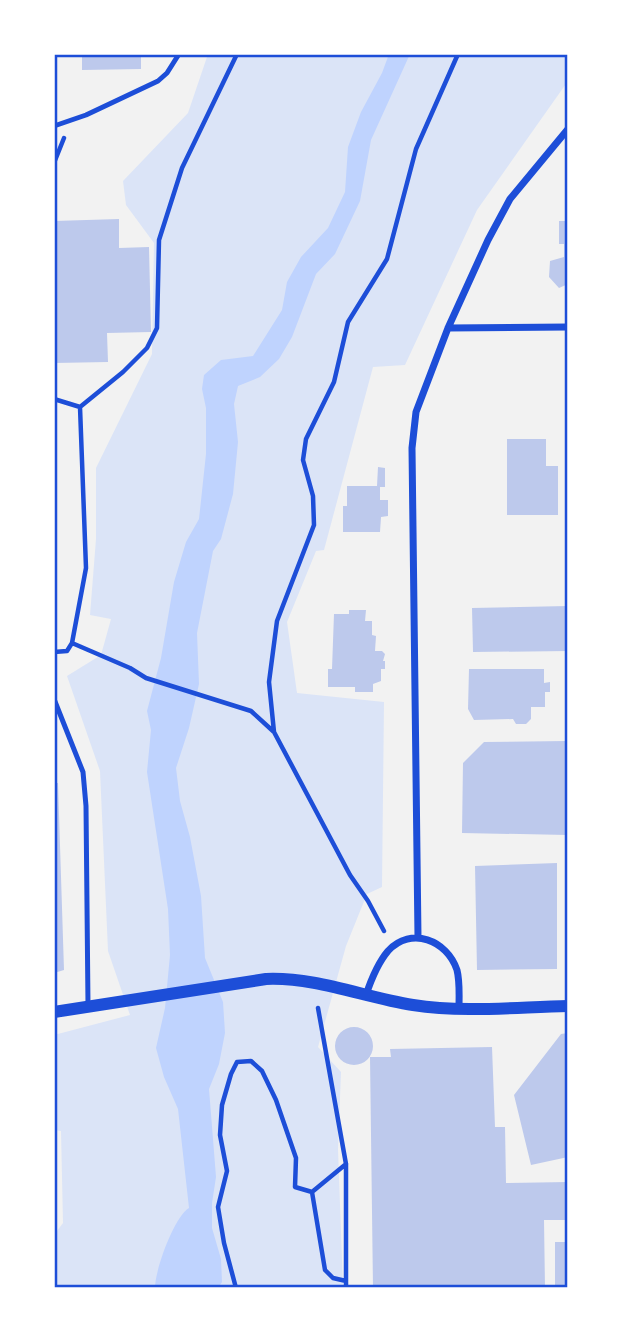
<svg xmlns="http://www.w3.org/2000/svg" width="622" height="1342" font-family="Georgia,serif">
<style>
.green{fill:#dbe4f7}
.water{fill:#bfd3fe}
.building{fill:#bdc9ec}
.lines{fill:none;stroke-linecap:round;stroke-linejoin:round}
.path{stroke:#1d4ed8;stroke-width:4.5}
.service{stroke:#1d4ed8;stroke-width:5}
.minor{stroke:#1d4ed8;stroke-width:7}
.tertiary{stroke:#1d4ed8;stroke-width:12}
.neatline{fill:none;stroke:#1d4ed8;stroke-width:2.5}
</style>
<rect width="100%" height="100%" fill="#f2f2f2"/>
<!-- green -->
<path class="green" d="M 208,54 L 568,54 L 568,81 L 477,210 L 405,365 L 373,367 L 324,550 L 316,551 L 287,622 L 297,693 L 384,702 L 382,887 L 367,894 L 346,946 L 318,1047 L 341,1072 L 338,1149 L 343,1288 L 54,1288 L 54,1235 L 63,1223 L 61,1131 L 54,1130 L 54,1035 L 130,1015 L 108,951 L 100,771 L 67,676 L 101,655 L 111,619 L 90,615 L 96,539 L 96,468 L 152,354 L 154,243 L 126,205 L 123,181 L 188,113 Z"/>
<!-- water -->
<path class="water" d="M 389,54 L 410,54 L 371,140 L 360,201 L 335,254 L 316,274 L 292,337 L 279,359 L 260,377 L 238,386 L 234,404 L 238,442 L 233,494 L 221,539 L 213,551 L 197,633 L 199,684 L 189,728 L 176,768 L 180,801 L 190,837 L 201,896 L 205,958 L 223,1002 L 225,1033 L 219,1064 L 209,1089 L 216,1177 L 212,1203 L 212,1228 L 221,1259 L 222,1282 L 218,1288 L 155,1288 C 155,1270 174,1217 189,1208 L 178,1109 L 164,1077 L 156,1048 L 165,1008 L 170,955 L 168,909 L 147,772 L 151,730 L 147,711 L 161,658 L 174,582 L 186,542 L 199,519 L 206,454 L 206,408 L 202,389 L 204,375 L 221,360 L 253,356 L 282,310 L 287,282 L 301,257 L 328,228 L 345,192 L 348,147 L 361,112 L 382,73 Z"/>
<!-- building -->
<path class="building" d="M 82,54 L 141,54 L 141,69 L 82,70 Z
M 119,219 L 119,248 L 149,247 L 151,332 L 107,333 L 108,362 L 54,363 L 54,221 Z
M 559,221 L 568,221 L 568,284 L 559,288 L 549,277 L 550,261 L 564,257 L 564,244 L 559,244 Z
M 507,439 L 546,439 L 546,466 L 558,466 L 558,515 L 507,515 Z
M 378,467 L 385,468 L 385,487 L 380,487 L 380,500 L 388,500 L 388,516 L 381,517 L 380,532 L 343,532 L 343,506 L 347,506 L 347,486 L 377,486 Z
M 568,606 L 568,651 L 473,652 L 472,608 Z
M 349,610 L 366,610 L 365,621 L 372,621 L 372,635 L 376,636 L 375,651 L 382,651 L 385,654 L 383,661 L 385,661 L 385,669 L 381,669 L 381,681 L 373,684 L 373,692 L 355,692 L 355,687 L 328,687 L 328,669 L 332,669 L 334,614 L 349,614 Z
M 469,669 L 544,669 L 544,683 L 550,682 L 550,692 L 545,692 L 545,707 L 531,707 L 531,719 L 526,724 L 516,724 L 513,719 L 474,720 L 468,709 Z
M 567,741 L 568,835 L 462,833 L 463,763 L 484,742 Z
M 54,783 L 58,783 L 64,970 L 54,973 Z
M 557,863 L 557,969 L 477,970 L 475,866 Z
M335 1046a19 19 0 1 1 38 0a19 19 0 1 1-38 0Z
M 568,1033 L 568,1157 L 531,1165 L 514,1095 L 561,1034 Z
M 492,1047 L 495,1127 L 505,1127 L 506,1183 L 568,1182 L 568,1220 L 544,1220 L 545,1288 L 373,1288 L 370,1057 L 391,1057 L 390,1049 Z
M 555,1242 L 568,1242 L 568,1288 L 555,1288 Z"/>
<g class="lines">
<!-- path -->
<path class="path" d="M 54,163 L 64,138
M 54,399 L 80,407
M 80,407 L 123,372 L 147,348 L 157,328 L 159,240 L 182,168 L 237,54
M 72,643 L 130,668 L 146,678 L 251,711 L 274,732 L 350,875 L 368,901 L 384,931
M 54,652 L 67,651 L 72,643 L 86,568 L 80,407
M 274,732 L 269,682 L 277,621 L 314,525 L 313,496 L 303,460 L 306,439 L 334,382 L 348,322 L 387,259 L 416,149 L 458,54
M 318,1008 L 346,1164 L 346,1288
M 312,1192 L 325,1270 L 333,1278 L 346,1281
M 54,1223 L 54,1225
M 236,1288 L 224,1243 L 218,1207 L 227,1171 L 220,1135 L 222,1105 L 231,1074 L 237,1062 L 251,1061 L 262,1071 L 276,1100 L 296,1158 L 295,1187 L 312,1192 L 346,1164"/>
<!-- service -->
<path class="service" d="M 54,126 L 86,115 L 158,81 L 167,73 L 179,54
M 54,699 L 83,772 L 86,806 L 88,1005"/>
<!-- minor -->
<path class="minor" d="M 448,328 L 568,327
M 418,937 L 412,448 L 416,412 L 448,328 L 488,240 L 510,199 L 568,129
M 366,995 C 371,980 377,964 388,951 C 411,926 447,940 457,970 C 460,982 459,995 459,1008"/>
<!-- tertiary -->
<path class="tertiary" d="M 54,1012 L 266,979 C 317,977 363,997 413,1005 C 463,1013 517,1007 568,1006"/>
</g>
<!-- border -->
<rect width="622" height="1342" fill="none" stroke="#ffffff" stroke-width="112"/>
<rect x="56" y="56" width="510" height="1230" class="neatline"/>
</svg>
